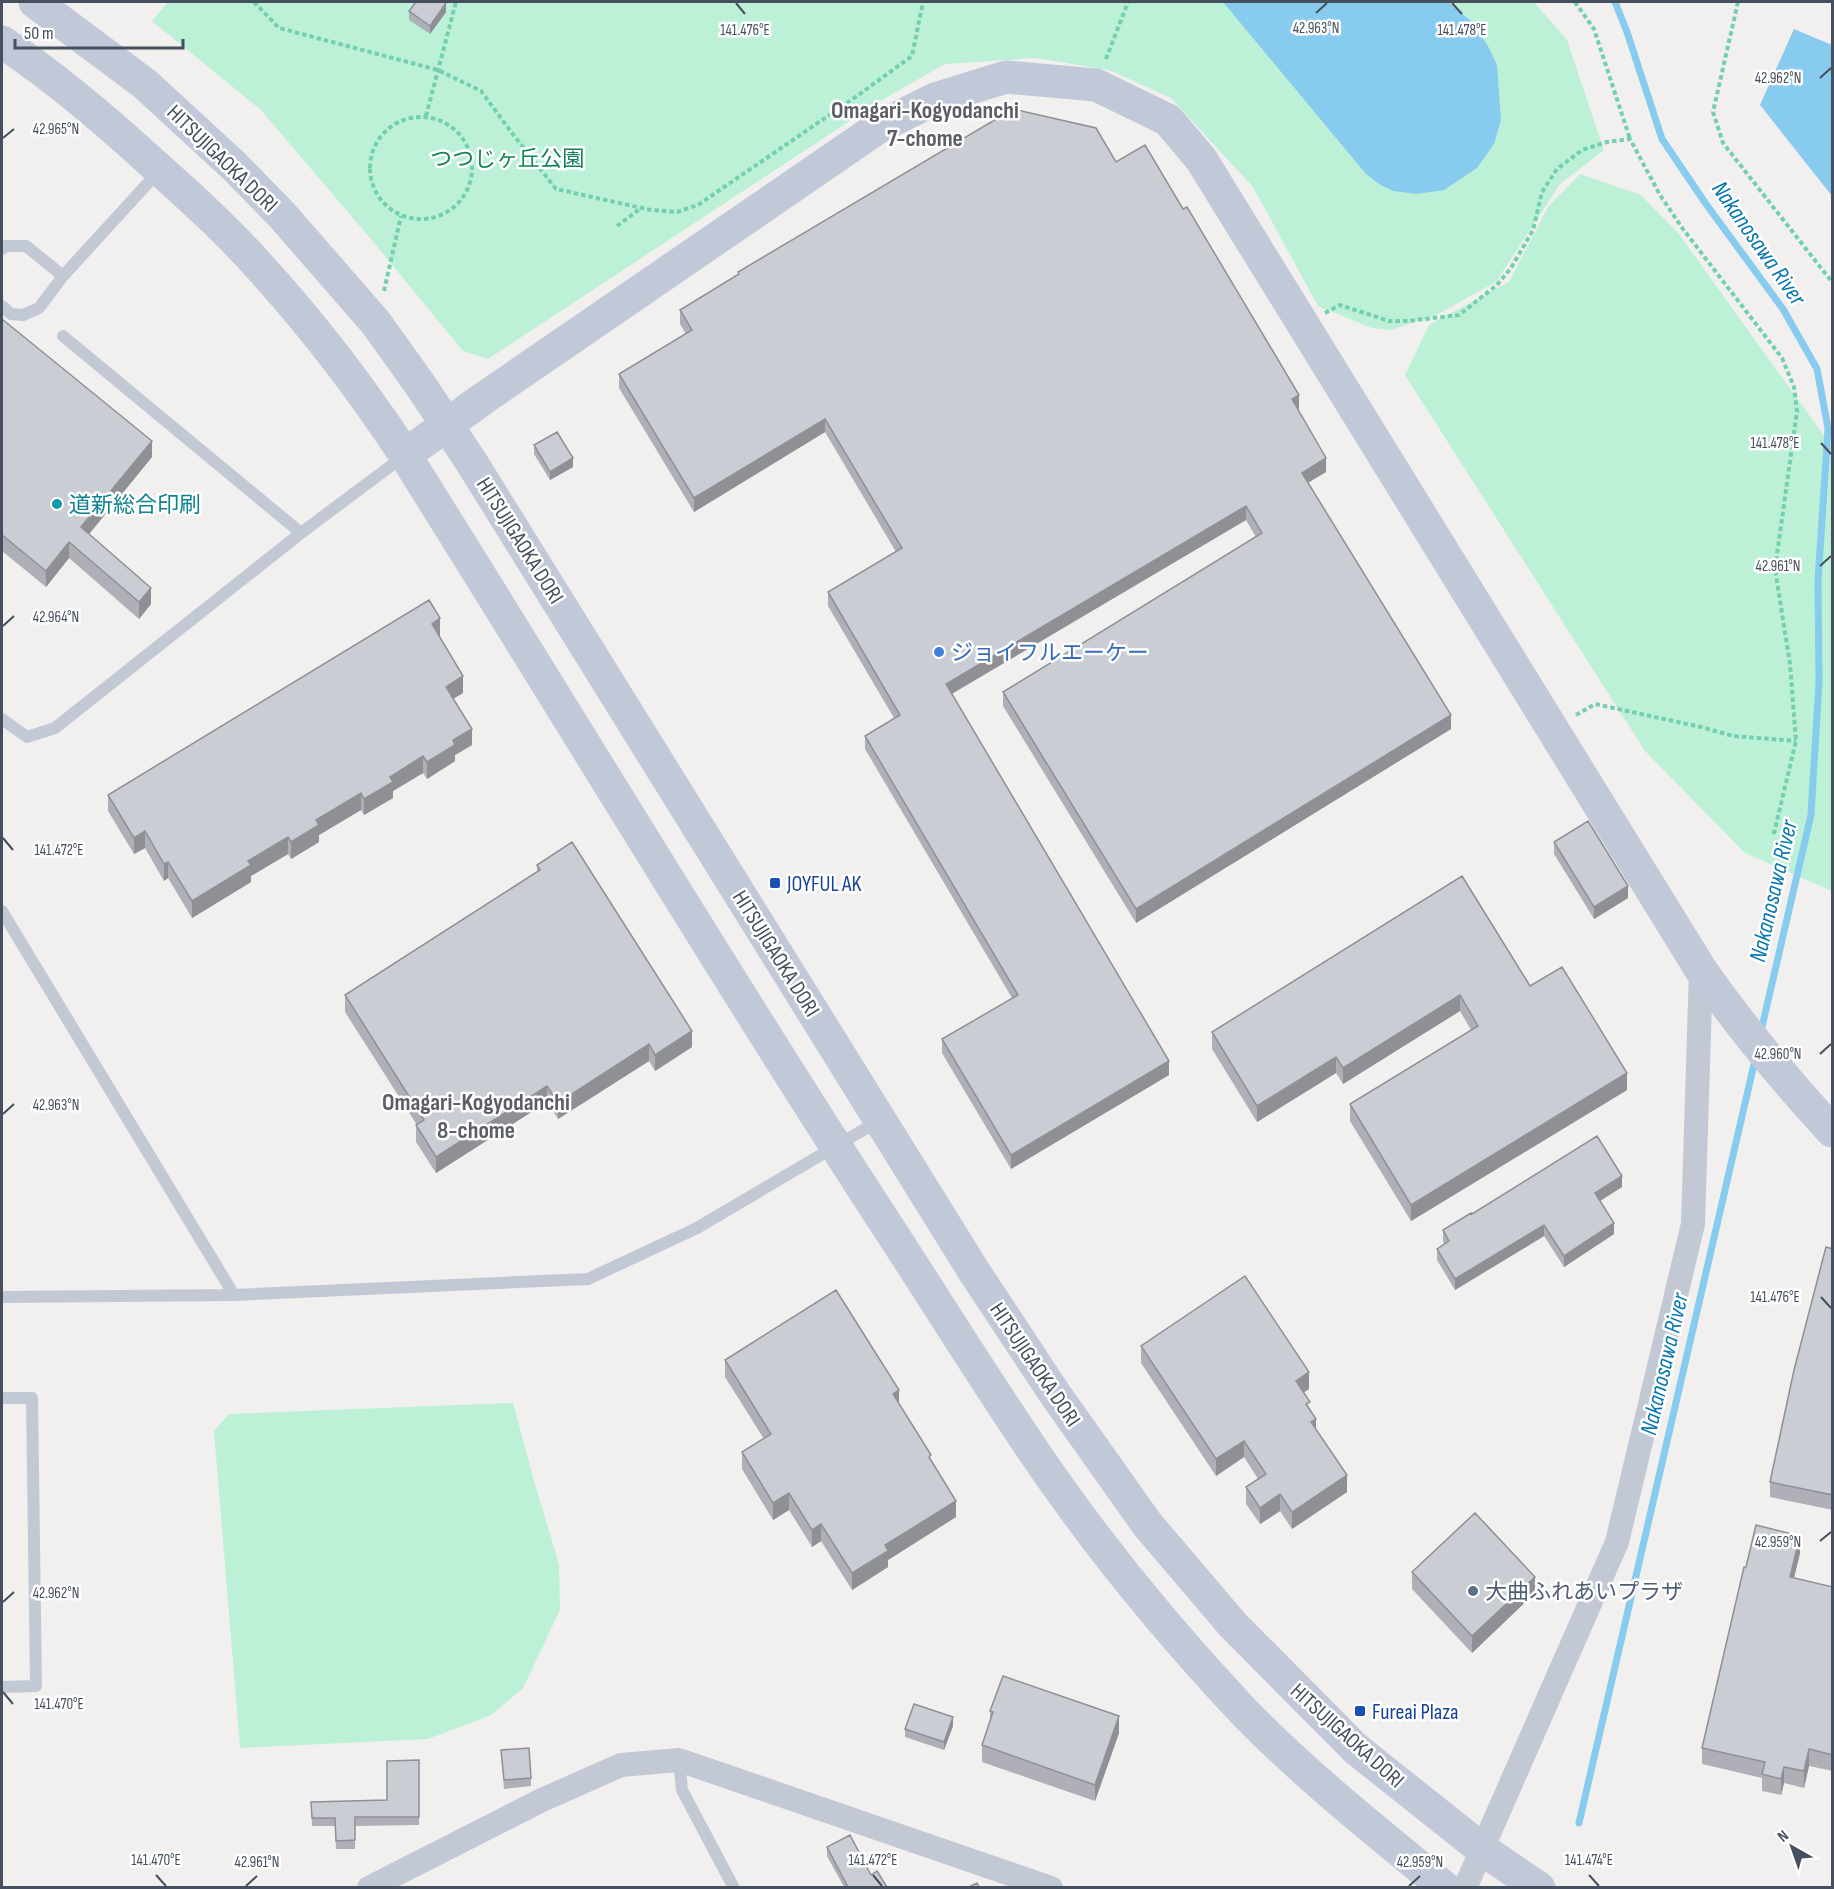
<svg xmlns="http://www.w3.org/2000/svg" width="1834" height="1889" font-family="'Sofia Sans Condensed','Noto Sans JP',sans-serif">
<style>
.green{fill:#bcf1d7}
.water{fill:#87ccef}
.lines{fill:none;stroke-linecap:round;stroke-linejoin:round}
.stream{stroke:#87ccef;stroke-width:7}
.path{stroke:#72d0ae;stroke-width:4;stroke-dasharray:4.5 3;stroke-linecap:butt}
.lane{stroke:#c2c9d5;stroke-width:12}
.street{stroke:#c2c9d5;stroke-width:24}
.secondary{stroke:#c1c9d9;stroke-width:33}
.wall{fill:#afb0b7}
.shaded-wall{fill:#8e9095}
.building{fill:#cbcdd5;stroke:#8e9095;stroke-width:1.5}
.ticks{fill:none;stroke:#464f5d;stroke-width:2}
.culture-dot{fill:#0f9aa8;stroke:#fff;stroke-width:2}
.shop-dot{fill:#3f7fe0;stroke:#fff;stroke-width:2}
.transit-dot{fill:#1a4fb4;stroke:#fff;stroke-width:2}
.service-dot{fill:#5c6f8a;stroke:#fff;stroke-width:2}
.labels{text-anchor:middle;stroke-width:5;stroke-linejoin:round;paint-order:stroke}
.street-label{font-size:22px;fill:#464f5d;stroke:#fff}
.park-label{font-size:22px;fill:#138259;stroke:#fff}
.culture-label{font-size:22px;fill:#0d838f;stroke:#fff;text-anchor:start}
.shop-label{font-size:22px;fill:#366cbe;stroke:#fff;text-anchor:start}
.transit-label{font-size:22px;fill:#164399;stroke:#fff;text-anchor:start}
.service-label{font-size:22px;fill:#4e5e75;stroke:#fff;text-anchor:start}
.neighbourhood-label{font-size:24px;font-weight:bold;fill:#5b5e64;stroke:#fff}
.water-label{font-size:24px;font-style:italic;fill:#0777b0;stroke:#fff}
.ticks-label{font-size:15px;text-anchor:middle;fill:#464f5d;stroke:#fff;stroke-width:5;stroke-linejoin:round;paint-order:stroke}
</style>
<rect width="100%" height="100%" fill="#f2efef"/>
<!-- green -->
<path class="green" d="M 168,2 L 1534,2 L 1567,40 L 1604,150 L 1560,184 L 1496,282 L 1436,315 L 1391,330 L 1372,328 L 1318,306 L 1253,187 L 1171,98 L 1109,70 L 1036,58 L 945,64 L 880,101 L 488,359 L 463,351 L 375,244 L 261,110 L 152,21 Z
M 1580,174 L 1641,195 L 1679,234 L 1832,447 L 1832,891 L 1745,853 L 1645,751 L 1405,375 L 1429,325 L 1509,282 L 1548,207 Z
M 513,1403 L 534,1481 L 559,1564 L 560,1610 L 523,1688 L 491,1715 L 428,1739 L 240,1748 L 214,1431 L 229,1414 Z"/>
<!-- water -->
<path class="water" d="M 1223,2 L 1448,2 L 1471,21 L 1488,46 L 1497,65 L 1501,120 L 1494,144 L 1477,168 L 1444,190 L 1417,194 L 1393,191 L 1379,184 L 1366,174 Z
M 1794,29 L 1832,45 L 1832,196 L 1760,105 Z"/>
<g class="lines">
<!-- stream -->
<path class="stream" d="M 1615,2 L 1627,32 L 1662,139 L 1706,204 L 1783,309 L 1817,369 L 1828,428 L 1818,581 L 1819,682 L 1811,815 L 1761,1031
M 1579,1823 L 1755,1060"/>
<!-- path -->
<path class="path" d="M 254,2 L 279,28 L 438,70 L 481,91 L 512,133 L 556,189 L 651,210 L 677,212 L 698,205 L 857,96 L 912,56 L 923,2
M 1575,2 L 1594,29 L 1630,139
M 1738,2 L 1713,112 L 1723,143 L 1832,282
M 1106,59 L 1128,2
M 426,116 L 456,2
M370 168a51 51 0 1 1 102 0a51 51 0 1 1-102 0Z
M 617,226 L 641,208
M 384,291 L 401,216
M 1325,313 L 1340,305 L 1389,321 L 1408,321 L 1459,315 L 1497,285 L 1511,268 L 1533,230 L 1542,192 L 1557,169 L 1582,150 L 1607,142 L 1630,139 L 1660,195 L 1683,229 L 1782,358 L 1794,387 L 1797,411 L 1775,569 L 1790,664 L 1796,741 L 1773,837
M 1576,715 L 1595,704 L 1701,727 L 1733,736 L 1796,741"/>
<!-- lane -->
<path class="lane" d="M 2,249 L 6,246 L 26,246 L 63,276
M 2,306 L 11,314 L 23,315 L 39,308 L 63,276 L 159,171
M 63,336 L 301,533
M 2,719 L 27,737 L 55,728 L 301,533 L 404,456
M 2,911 L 234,1295
M 2,1297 L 234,1295 L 588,1279 L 697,1228 L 880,1120
M 2,1398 L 32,1398 L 36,1686 L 2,1687
M 679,1760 L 682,1790 L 734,1888"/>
<!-- street -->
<path class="street" d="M 369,1888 L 542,1800 L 621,1765 L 679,1760 L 1051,1888
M 1465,1888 L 1617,1542 L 1693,1224 L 1701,970"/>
<!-- secondary -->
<path class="secondary" d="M 35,2 L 145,84 L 233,165 L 282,215 L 376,323 L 421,386 L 472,463 L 975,1273 L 1055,1394 L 1147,1524 L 1233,1625 L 1356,1749 L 1483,1850 L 1539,1888
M 2,42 C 55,77 103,118 150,161 C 187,194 225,228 258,265 C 312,324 361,388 405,455 C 565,710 720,968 884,1221 C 933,1296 980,1372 1030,1446 C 1093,1540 1166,1629 1243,1711 C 1305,1775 1376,1831 1445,1888
M 405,455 L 484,398 L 879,127 L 935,99 L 1006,77 L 1096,85 L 1168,120 L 1201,159 L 1701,970 C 1741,1027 1785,1080 1832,1131"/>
</g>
<!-- wall -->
<path class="wall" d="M 409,11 L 446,12 L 430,34 L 409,20 Z
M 1116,162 L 1299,409 L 1298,410 L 1326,472 L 1308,483 L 1451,729 L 1136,923 L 1003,706 L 1003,692 L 1256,537 L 1246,520 L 952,694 L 1169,1075 L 1011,1169 L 942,1053 L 942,1039 L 1012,998 L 865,749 L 865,736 L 894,718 L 828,606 L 828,592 L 896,552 L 825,432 L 694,512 L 619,388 L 619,374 L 686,334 L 680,324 L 680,310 L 738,274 L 738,272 Z
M 2,319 L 152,457 L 89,534 L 151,604 L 139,619 L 69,558 L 46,587 L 2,551 Z
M 534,445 L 573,467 L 550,480 L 534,454 Z
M 440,635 L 439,636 L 463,693 L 453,699 L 472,745 L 455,755 L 455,761 L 427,779 L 423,773 L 393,791 L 393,798 L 364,815 L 361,810 L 319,835 L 319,842 L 291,859 L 288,854 L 251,876 L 251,882 L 192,918 L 168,878 L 164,881 L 145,848 L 134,854 L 108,811 L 108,795 Z
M 1554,842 L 1628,898 L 1594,919 L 1554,854 Z
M 537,865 L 692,1047 L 655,1071 L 649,1061 L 558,1119 L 547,1102 L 436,1173 L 416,1142 L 416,1125 L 417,1125 L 345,1012 L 345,995 L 537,872 Z
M 1462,876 L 1530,986 L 1627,1090 L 1411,1221 L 1350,1121 L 1350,1104 L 1471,1030 L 1460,1011 L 1343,1084 L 1336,1073 L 1257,1122 L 1212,1049 L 1212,1032 Z
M 1622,1187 L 1600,1201 L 1614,1234 L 1564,1267 L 1544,1236 L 1455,1290 L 1437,1260 L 1437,1249 L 1444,1244 L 1443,1241 L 1443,1230 L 1472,1214 Z
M 1833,1249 L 1833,1510 L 1770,1497 L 1770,1482 Z
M 1141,1346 L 1309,1389 L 1304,1392 L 1316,1430 L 1347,1492 L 1292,1529 L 1280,1511 L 1260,1524 L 1246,1504 L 1246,1487 L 1258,1479 L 1244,1457 L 1216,1476 L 1141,1363 Z
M 725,1360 L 899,1404 L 956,1517 L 888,1560 L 888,1567 L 852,1590 L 821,1541 L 812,1547 L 789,1510 L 773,1520 L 742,1469 L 742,1452 L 764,1439 L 725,1377 Z
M 1800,1553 L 1794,1578 L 1833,1587 L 1833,1771 L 1809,1766 L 1804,1788 L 1784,1783 L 1781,1795 L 1762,1791 L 1762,1778 L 1702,1764 L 1702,1748 L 1746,1567 Z
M 1412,1572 L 1535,1593 L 1472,1653 L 1412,1589 Z
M 990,1711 L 1119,1733 L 1095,1801 L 982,1762 L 982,1745 L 990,1721 Z
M 953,1726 L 944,1750 L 905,1737 L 905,1729 Z
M 501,1750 L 531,1778 L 531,1786 L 504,1789 Z
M 419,1760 L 419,1825 L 355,1826 L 355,1849 L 336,1849 L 335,1826 L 312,1826 L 311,1802 L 387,1800 Z
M 827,1847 L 871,1875 L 887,1887 L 844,1887 L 827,1856 Z"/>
<!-- shaded-wall -->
<path class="shaded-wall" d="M 446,3 L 446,12 L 430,34 L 430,26 Z
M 1299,395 L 1299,409 L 1292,413 L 1292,399 Z
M 825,419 L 825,432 L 694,512 L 694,498 Z
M 152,441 L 152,457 L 81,544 L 81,527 Z
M 573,458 L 573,467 L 550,480 L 550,472 Z
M 1326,458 L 1326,472 L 1302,486 L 1302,473 Z
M 1246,506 L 1246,520 L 946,697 L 946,684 Z
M 69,542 L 69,558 L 46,587 L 46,571 Z
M 151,588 L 151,604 L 139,619 L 139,602 Z
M 440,618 L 440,635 L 432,640 L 432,624 Z
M 463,676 L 463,693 L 446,703 L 446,687 Z
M 1451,715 L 1451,729 L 1136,923 L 1136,909 Z
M 472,729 L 472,745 L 455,755 L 455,761 L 427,779 L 427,762 L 453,740 Z
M 423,756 L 423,773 L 393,791 L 393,798 L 364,815 L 364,799 L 390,777 Z
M 361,793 L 361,810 L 319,835 L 319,842 L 291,859 L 291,842 L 316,820 Z
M 145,831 L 145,848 L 134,854 L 134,838 Z
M 288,837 L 288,854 L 251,876 L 251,882 L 192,918 L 192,901 L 248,861 Z
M 168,862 L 168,878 L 164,881 L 164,864 Z
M 1628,886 L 1628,898 L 1594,919 L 1594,907 Z
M 1460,995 L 1460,1011 L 1343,1084 L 1343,1068 Z
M 692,1031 L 692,1047 L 655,1071 L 655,1055 Z
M 649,1044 L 649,1061 L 558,1119 L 558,1103 Z
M 1336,1057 L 1336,1073 L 1257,1122 L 1257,1106 Z
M 1169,1061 L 1169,1075 L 1011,1169 L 1011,1155 Z
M 1627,1073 L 1627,1090 L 1411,1221 L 1411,1205 Z
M 547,1086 L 547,1102 L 436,1173 L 436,1157 Z
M 1622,1176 L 1622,1187 L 1595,1204 L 1595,1193 Z
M 1614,1223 L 1614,1234 L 1564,1267 L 1564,1256 Z
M 1544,1225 L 1544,1236 L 1455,1290 L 1455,1279 Z
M 1309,1372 L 1309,1389 L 1296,1397 L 1296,1381 Z
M 899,1390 L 899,1406 L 893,1394 Z
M 1316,1419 L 1316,1436 L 1311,1422 Z
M 1244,1441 L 1244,1457 L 1216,1476 L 1216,1459 Z
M 1347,1475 L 1347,1492 L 1292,1529 L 1292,1512 Z
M 789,1493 L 789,1510 L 773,1520 L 773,1503 Z
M 1280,1494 L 1280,1511 L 1260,1524 L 1260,1508 Z
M 956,1501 L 956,1517 L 888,1560 L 888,1567 L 852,1590 L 852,1573 L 885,1545 Z
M 821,1524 L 821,1541 L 812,1547 L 812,1530 Z
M 1800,1536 L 1800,1553 L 1790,1594 L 1790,1577 Z
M 1535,1577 L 1535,1593 L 1472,1653 L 1472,1636 Z
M 1119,1716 L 1119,1733 L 1095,1801 L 1095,1785 Z
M 953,1717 L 953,1726 L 944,1750 L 944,1742 Z
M 1809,1749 L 1809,1766 L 1804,1788 L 1804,1771 Z
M 1784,1767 L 1784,1783 L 1781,1795 L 1781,1779 Z"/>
<!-- building -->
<path class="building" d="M 416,2 L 443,2 L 446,3 L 430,26 L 409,11 Z
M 1013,109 L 1096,128 L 1116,162 L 1145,145 L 1183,209 L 1187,207 L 1299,395 L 1292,399 L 1326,458 L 1302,473 L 1451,715 L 1136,909 L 1003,692 L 1262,533 L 1246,506 L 946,684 L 1169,1061 L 1011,1155 L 942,1039 L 1018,995 L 865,736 L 900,715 L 828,592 L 902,548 L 825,419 L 694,498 L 619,374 L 692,330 L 680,310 L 739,274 L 738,272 Z
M 2,319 L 152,441 L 81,527 L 151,588 L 139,602 L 69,542 L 46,571 L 2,535 Z
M 557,432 L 573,458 L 550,472 L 534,445 Z
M 429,600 L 440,618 L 432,624 L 463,676 L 446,687 L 472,729 L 453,740 L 455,745 L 427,762 L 423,756 L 390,777 L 393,782 L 364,799 L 361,793 L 316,820 L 319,825 L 291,842 L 288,837 L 248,861 L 251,865 L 192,901 L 168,862 L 164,864 L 145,831 L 134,838 L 108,795 Z
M 1588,821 L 1628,886 L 1594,907 L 1554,842 Z
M 572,842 L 692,1031 L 655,1055 L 649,1044 L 558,1103 L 547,1086 L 436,1157 L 416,1125 L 424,1120 L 345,995 L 540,870 L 537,865 Z
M 1462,876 L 1530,986 L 1562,967 L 1627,1073 L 1411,1205 L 1350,1104 L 1478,1026 L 1460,995 L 1343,1068 L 1336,1057 L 1257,1106 L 1212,1032 Z
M 1597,1136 L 1622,1176 L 1595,1193 L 1614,1223 L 1564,1256 L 1544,1225 L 1455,1279 L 1437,1249 L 1449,1241 L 1443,1230 L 1471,1213 L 1472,1214 Z
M 1826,1247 L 1833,1249 L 1833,1495 L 1770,1482 L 1794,1370 Z
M 1245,1276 L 1309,1372 L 1296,1381 L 1310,1402 L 1306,1404 L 1316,1419 L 1311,1422 L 1347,1475 L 1292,1512 L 1280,1494 L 1260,1508 L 1246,1487 L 1266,1474 L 1244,1441 L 1216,1459 L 1141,1346 Z
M 836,1290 L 899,1390 L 893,1394 L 931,1455 L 929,1457 L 956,1501 L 885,1545 L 888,1551 L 852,1573 L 821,1524 L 812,1530 L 789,1493 L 773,1503 L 742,1452 L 771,1434 L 725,1360 Z
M 1475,1513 L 1535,1577 L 1472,1636 L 1412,1572 Z
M 1756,1525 L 1800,1536 L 1790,1577 L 1833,1587 L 1833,1755 L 1809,1749 L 1804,1771 L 1784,1767 L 1781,1779 L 1762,1774 L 1765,1762 L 1702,1748 L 1744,1567 L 1746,1567 Z
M 1003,1676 L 1119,1716 L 1095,1785 L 982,1745 L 993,1712 L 990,1711 Z
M 914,1704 L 953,1717 L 944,1742 L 905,1729 Z
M 529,1748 L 531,1778 L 504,1780 L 501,1750 Z
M 419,1760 L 419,1817 L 355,1817 L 355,1840 L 336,1841 L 335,1818 L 312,1818 L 311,1802 L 387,1800 L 387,1761 Z
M 850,1835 L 871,1875 L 877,1871 L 887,1887 L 848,1887 L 827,1847 Z
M 977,1883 L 979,1887 L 969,1887 Z"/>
<!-- ticks -->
<path class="ticks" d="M 736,3 L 745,14M 1452,3 L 1462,14M 1316,13 L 1327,3M 1820,78 L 1831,68M 3,138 L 14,129M 1821,443 L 1831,454M 1820,566 L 1831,556M 3,626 L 14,616M 3,838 L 13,850M 1820,1054 L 1831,1044M 3,1114 L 14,1104M 1821,1297 L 1831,1308M 1820,1541 L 1831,1532M 3,1602 L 14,1592M 3,1692 L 13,1704M 156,1875 L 166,1886M 873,1875 L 882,1886M 1589,1875 L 1599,1886M 246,1886 L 257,1876M 1409,1886 L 1420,1876"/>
<!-- markers -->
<circle class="culture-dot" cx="57" cy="504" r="6"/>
<circle class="shop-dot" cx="939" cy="652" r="6"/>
<g class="transit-dot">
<rect x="769" y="877" width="12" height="12" rx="3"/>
<rect x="1354" y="1705" width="12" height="12" rx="3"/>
</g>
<circle class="service-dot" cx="1473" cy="1591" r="6"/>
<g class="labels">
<!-- street labels -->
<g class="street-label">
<text transform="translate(223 158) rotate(44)" y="8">HITSUJIGAOKA DORI</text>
<text transform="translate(521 540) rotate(58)" y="8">HITSUJIGAOKA DORI</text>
<text transform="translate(777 953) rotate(58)" y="8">HITSUJIGAOKA DORI</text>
<text transform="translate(1036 1364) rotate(56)" y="8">HITSUJIGAOKA DORI</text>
<text transform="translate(1348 1735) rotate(42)" y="8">HITSUJIGAOKA DORI</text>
</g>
<!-- park labels -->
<g class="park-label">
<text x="507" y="166">つつじヶ丘公園</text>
</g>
<!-- culture labels -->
<g class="culture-label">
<text x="69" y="512">道新総合印刷</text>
</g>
<!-- shop labels -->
<g class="shop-label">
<text x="951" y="660">ジョイフルエーケー</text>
</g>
<!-- transit labels -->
<g class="transit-label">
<text x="787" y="891">JOYFUL AK</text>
<text x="1372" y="1719">Fureai Plaza</text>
</g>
<!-- service labels -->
<g class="service-label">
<text x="1485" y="1599">大曲ふれあいプラザ</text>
</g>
<!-- neighbourhood labels -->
<g class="neighbourhood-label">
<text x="925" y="118">Omagari-Kogyodanchi<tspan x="925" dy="28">7-chome</tspan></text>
<text x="476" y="1110">Omagari-Kogyodanchi<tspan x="476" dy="28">8-chome</tspan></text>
</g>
<!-- water labels -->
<g class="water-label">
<text transform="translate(1759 243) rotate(55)" y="8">Nakanosawa River</text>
<text transform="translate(1773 891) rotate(-77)" y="8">Nakanosawa River</text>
<text transform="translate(1664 1364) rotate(-77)" y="8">Nakanosawa River</text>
</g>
</g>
<g class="ticks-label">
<text x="1316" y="33">42.963°N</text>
<text x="745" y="35">141.476°E</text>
<text x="1462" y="35">141.478°E</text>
<text x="1778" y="83">42.962°N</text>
<text x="56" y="134">42.965°N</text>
<text x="1775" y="448">141.478°E</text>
<text x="1778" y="571">42.961°N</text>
<text x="56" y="622">42.964°N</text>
<text x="59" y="855">141.472°E</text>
<text x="1778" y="1059">42.960°N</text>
<text x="56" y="1110">42.963°N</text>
<text x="1775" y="1302">141.476°E</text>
<text x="1778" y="1547">42.959°N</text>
<text x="56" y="1598">42.962°N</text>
<text x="59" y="1709">141.470°E</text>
<text x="156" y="1865">141.470°E</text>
<text x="873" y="1865">141.472°E</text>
<text x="1589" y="1865">141.474°E</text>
<text x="257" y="1867">42.961°N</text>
<text x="1420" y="1867">42.959°N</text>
</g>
<!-- border -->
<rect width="1834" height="1889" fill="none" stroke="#464f5d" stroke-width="6"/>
<!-- north arrow -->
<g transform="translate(1792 1847) rotate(320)" stroke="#ffffff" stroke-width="4.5" paint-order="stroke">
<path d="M0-4.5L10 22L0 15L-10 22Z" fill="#464f5d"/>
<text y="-9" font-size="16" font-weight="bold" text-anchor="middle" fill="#464f5d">N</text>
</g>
<!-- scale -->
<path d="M15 39v9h168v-9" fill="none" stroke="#464f5d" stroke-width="3"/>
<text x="24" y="39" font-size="18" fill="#464f5d" stroke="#ffffff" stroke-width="4.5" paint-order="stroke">50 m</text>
</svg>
